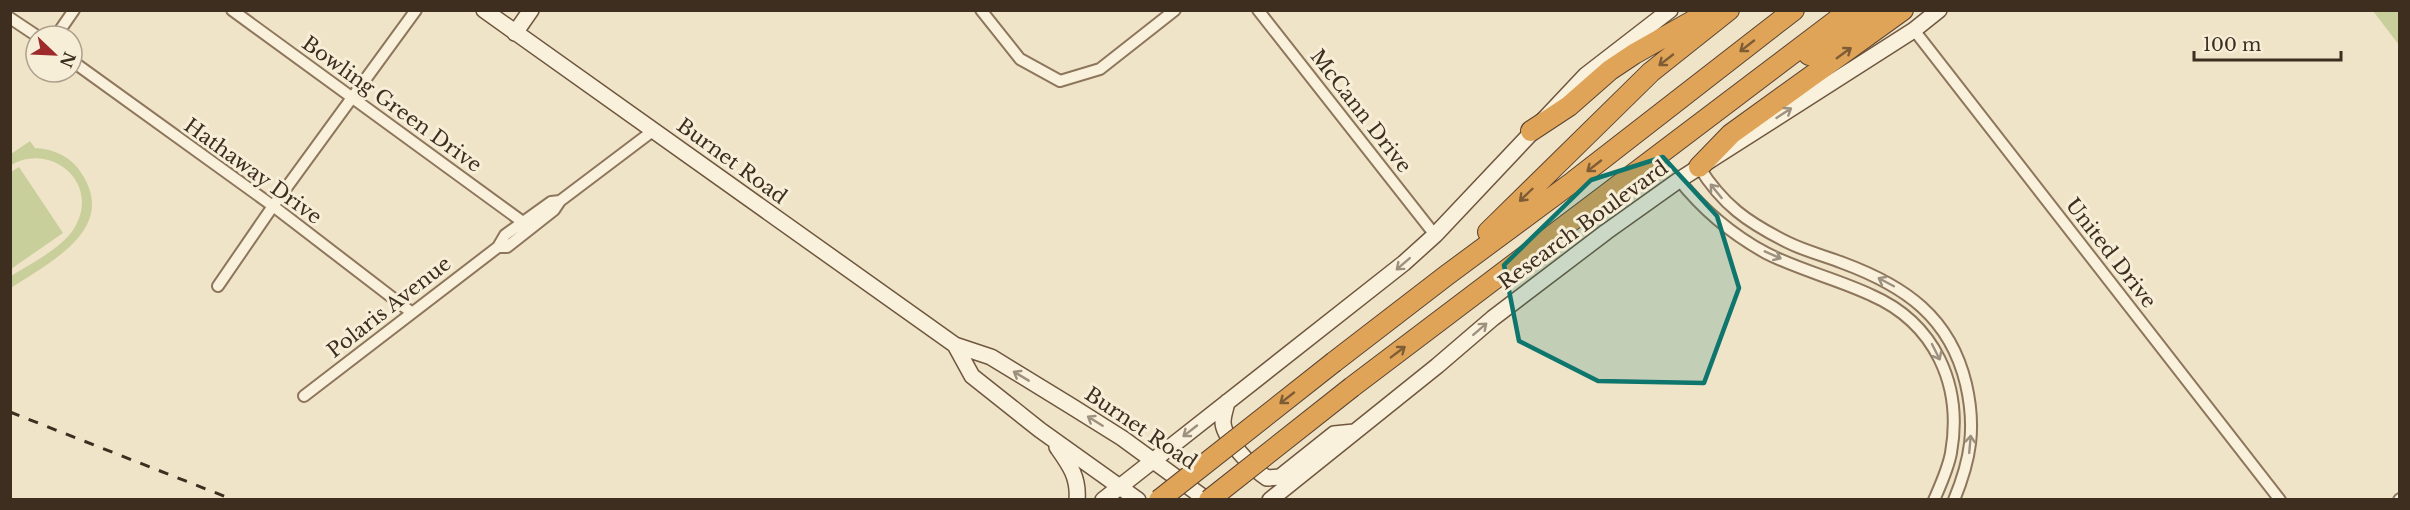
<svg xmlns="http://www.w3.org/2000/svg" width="2410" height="510" font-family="'Libre Baskerville',serif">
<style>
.green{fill:#c9cf9b}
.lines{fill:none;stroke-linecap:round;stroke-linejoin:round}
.street-casing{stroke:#8d765c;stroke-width:14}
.secondary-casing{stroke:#6f573f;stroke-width:18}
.highway-casing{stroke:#5b4430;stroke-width:22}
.street{stroke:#faf1dc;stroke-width:10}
.secondary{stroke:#faf1dc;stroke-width:15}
.highway{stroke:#e0a458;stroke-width:20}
.rail{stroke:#3d2e20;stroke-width:3;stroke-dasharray:10 10;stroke-linecap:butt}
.highway-bridge-casing{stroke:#5b4430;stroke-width:22;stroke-linecap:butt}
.highway-bridge{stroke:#e0a458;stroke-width:20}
.oneway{stroke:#7e5d36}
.oneway2{stroke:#9c907e}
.marked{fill:#0f766e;fill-opacity:0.2;stroke:#0f766e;stroke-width:4.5;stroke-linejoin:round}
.labels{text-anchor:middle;stroke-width:6;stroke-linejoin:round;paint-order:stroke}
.street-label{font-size:20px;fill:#3d2e20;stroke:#f7eed8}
</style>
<rect width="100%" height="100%" fill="#f0e4c8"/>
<!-- green -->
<path class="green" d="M 2373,11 L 2399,11 L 2399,45 Z
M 30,141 L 35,148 C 54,149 72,157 82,174 C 118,230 48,263 11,288 L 11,276 C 30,264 66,246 76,225 C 99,182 51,142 11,165 L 11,154 Z
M 19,167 L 63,233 L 11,269 L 11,172 Z"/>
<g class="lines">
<defs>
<path id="street" d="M 232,10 L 531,228
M 981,10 L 1020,59 L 1060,81 L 1100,69 L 1175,10
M 1258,10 L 1435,235
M 10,18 L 37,36
M 1914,30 L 2280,500
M 56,36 L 74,10
M 72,61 L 273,206 L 411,312
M 1699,167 C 1723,205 1747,222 1787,242 C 1805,251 1825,256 1843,263 C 1905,286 1950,317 1966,384 C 1976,427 1971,459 1954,500
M 1679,180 C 1703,210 1731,234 1766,253 C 1799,270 1837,279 1871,295 C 1935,323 1963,385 1951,453 C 1948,469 1941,484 1934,500
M 498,247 L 507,247 L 554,210 L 560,201 L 654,130
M 218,286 L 273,206 L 416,10
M 304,396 L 498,247 L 505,235 L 551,202 L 560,201
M 2399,500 L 2400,499"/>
<path id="secondary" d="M 484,10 L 955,345 L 991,357 L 1071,406 L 1122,438 L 1207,500
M 515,33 L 531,10
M 955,345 L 972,376 L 1040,430 L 1138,500
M 1227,402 C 1226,408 1223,415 1223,422 C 1223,438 1254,470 1267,478 L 1280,477 L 1334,434 L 1354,432
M 1057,447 C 1069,464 1079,477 1077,500
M 1103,500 L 1404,263 L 1435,235 L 1586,75 L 1670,10
M 1270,500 L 1437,366 L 1493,318 L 1606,232 L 1679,180 L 1914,30 L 1939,10"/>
<path id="highway" d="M 1809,55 L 1878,10
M 1531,131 L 1569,106 L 1610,70 L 1634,54 L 1712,10
M 1699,167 L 1731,134 L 1903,10
M 1488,232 L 1651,72 L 1729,10
M 1334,362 L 1447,275 L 1574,181 L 1794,10
M 1352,387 L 1850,10"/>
</defs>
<!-- street casing -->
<use href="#street" class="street-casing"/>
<!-- secondary casing -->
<use href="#secondary" class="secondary-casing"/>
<!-- highway casing -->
<use href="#highway" class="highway-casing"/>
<!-- street -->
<use href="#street" class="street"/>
<!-- secondary -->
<use href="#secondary" class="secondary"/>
<!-- highway -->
<use href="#highway" class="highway"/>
<!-- rail -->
<path class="rail" d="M 10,412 L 234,500"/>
<defs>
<path id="highway-bridge" d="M 1159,500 L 1334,362
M 1209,500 L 1352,387"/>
</defs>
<!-- highway-bridge casing -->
<use href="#highway-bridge" class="highway-bridge-casing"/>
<!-- highway-bridge -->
<use href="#highway-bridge" class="highway-bridge"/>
</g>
<!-- one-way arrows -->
<defs><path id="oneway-shaft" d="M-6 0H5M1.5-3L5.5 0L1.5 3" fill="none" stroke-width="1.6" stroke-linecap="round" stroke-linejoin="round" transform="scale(1.5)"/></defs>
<g class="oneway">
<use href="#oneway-shaft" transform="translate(1747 46) rotate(142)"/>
<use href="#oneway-shaft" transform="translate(1844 53) rotate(-36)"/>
<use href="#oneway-shaft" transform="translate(1666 60) rotate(142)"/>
<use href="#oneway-shaft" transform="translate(1594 166) rotate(142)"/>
<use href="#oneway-shaft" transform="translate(1526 195) rotate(136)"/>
<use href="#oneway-shaft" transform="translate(1398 352) rotate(-37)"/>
<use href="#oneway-shaft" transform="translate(1287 398) rotate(142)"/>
</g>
<g class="oneway2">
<use href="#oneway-shaft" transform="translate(1784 113) rotate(-33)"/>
<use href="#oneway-shaft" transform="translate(1716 191) rotate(-129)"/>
<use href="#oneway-shaft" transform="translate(1773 255) rotate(24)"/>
<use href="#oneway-shaft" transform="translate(1403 264) rotate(139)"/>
<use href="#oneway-shaft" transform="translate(1886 282) rotate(-152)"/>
<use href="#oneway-shaft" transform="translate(1480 329) rotate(-41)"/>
<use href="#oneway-shaft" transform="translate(1936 352) rotate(63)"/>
<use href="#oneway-shaft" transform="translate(1021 376) rotate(-149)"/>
<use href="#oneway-shaft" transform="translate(1095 421) rotate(-148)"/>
<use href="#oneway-shaft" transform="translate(1190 431) rotate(142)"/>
<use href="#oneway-shaft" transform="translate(1970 444) rotate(-85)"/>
</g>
<!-- marked area -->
<path class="marked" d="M 1663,157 L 1717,216 L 1739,288 L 1704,383 L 1598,381 L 1519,341 L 1504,265 L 1591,180 Z"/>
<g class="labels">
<!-- street labels -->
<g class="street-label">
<text transform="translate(392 104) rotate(36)" y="7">Bowling Green Drive</text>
<text transform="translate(1361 111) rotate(52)" y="7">McCann Drive</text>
<text transform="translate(732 161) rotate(36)" y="7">Burnet Road</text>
<text transform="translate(253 171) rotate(36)" y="7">Hathaway Drive</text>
<text transform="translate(1583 225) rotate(-36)" y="7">Research Boulevard</text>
<text transform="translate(2111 253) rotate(52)" y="7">United Drive</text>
<text transform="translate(389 307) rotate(-38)" y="7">Polaris Avenue</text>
<text transform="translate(1141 428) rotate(34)" y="7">Burnet Road</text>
</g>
</g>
<!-- border -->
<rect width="2410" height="510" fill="none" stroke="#3d2e20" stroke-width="24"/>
<!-- north arrow -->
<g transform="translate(54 54) rotate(113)"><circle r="28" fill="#f7eed8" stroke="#ada18e" stroke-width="1.5"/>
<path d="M0-4.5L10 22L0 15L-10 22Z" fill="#9e2a2b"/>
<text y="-9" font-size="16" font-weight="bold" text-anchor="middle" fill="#3d2e20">N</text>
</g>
<!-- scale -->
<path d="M2194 51v9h147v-9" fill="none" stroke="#3d2e20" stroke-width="3"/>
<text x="2203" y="51" font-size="18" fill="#3d2e20" stroke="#f7eed8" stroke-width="4.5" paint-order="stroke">100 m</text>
</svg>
